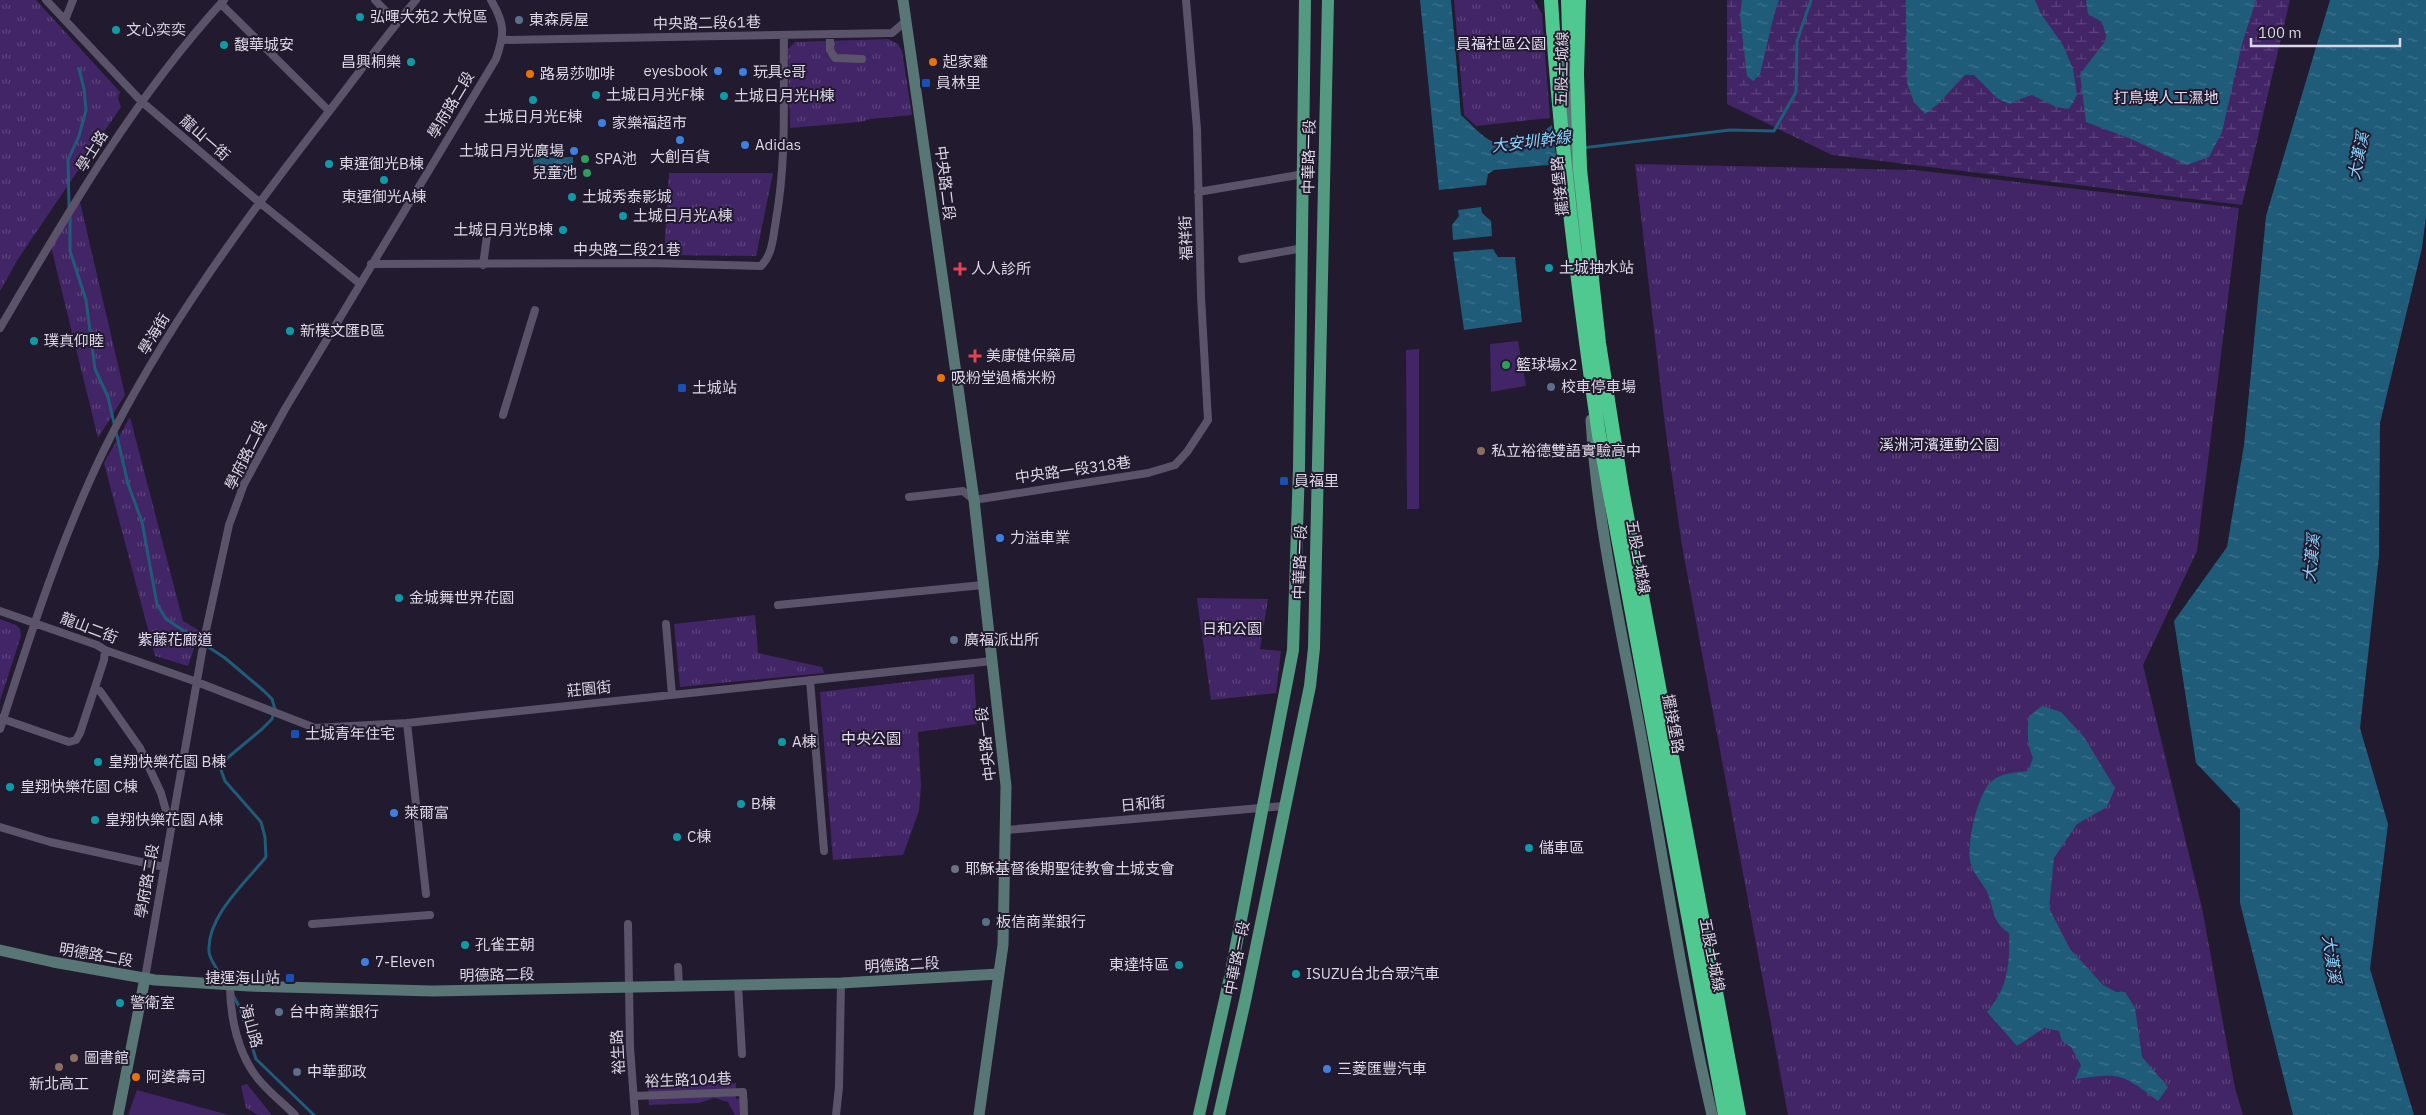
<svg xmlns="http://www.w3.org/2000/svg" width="2426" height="1115" font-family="'IBM Plex Sans','Noto Sans TC',sans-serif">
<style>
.grass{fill:url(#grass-tufts)}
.wetland{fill:url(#wetland-marsh)}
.garden{fill:#422566}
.water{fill:url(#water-ripples)}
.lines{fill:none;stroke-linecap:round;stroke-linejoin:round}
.stream{stroke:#1f5c79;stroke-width:3}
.street{stroke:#5b536a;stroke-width:8}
.secondary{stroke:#577675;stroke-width:11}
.primary{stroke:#549a80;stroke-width:12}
.highway{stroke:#4fc98f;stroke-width:14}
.culture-dot{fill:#0f9aa8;stroke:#221a2e;stroke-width:2}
.service-dot{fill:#5c6f8a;stroke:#221a2e;stroke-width:2}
.food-dot{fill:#e8710a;stroke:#221a2e;stroke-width:2}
.shop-dot{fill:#3f7fe0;stroke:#221a2e;stroke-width:2}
.transit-dot{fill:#1a4fb4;stroke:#221a2e;stroke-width:2}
.leisure-dot{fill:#2e9e5b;stroke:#221a2e;stroke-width:2}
.health-dot{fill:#e0444e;stroke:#221a2e;stroke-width:2}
.education-dot{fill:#8d6e63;stroke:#221a2e;stroke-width:2}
.worship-dot{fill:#6b7280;stroke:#221a2e;stroke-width:2}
.labels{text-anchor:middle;stroke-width:4;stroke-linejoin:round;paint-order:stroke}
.poi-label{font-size:15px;fill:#dbd7e4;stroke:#221a2e;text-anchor:start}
.street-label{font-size:15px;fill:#dbd7e4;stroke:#221a2e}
.park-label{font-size:15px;fill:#e3dcf2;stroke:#221a2e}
.water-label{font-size:16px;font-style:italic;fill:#86d3fc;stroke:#221a2e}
</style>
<defs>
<pattern id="grass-tufts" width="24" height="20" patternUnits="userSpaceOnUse" patternTransform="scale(1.25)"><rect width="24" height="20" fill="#422566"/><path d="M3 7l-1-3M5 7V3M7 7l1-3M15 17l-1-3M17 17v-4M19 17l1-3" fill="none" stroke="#5d447c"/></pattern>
<pattern id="wetland-marsh" width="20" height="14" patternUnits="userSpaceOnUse" patternTransform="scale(1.25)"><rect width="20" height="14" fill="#422566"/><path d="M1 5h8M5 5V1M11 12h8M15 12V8" fill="none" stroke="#5d447c"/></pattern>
<pattern id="water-ripples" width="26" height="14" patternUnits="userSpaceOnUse" patternTransform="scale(1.25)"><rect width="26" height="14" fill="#1f5c79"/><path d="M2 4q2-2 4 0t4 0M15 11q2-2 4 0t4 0" fill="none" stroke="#3f738c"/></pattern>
</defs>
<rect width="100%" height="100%" fill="#221a2e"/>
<!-- grass -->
<path class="grass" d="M 0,0 L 36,0 L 120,92 L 118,98 L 121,107 L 18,259 L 0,291 Z
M 1454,0 L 1534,0 L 1542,14 L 1550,118 L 1476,126 L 1464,115 Z
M 888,39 L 898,44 L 902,51 L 912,115 L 871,119 L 860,122 L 790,128 L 788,49 L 795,42 Z
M 1635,164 L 1915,170 L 2239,208 L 2197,551 L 2143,665 L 2202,908 L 2235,1088 L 2243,1115 L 1788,1115 L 1682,546 L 1665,426 Z
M 669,173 L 773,173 L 756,256 L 664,255 Z
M 80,202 L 125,395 L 98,438 L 51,247 Z
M 130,417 L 183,621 L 200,631 L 188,666 L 155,656 L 104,463 Z
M 1197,598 L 1268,599 L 1260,649 L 1281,651 L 1276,693 L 1211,700 Z
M 755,615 L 758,653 L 822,667 L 824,673 L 680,687 L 674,624 Z
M 0,619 L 16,625 L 20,629 L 21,636 L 0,701 Z
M 974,674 L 977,724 L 918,732 L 921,785 L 919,811 L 903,855 L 833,860 L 820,692 Z
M 736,1083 L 736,1099 L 748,1099 L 748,1115 L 735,1115 L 728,1102 L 714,1098 L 699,1103 L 649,1105 L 648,1088 Z
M 247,1084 L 271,1114 L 271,1115 L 258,1115 L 246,1108 L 241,1086 Z"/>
<!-- wetland -->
<path class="wetland" d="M 1727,0 L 2290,0 L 2242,205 L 1832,155 L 1727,104 Z"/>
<!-- garden -->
<path class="garden" d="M 1518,341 L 1526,386 L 1491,392 L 1490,344 Z
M 1419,349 L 1419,509 L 1407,509 L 1406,350 Z
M 137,1090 L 229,1115 L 128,1115 Z"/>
<!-- water -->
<path class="water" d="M 1420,0 L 1451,0 L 1461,115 C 1468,121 1484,139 1492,141 C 1513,147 1537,137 1552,125 L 1557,164 L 1494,170 L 1488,174 L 1486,185 L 1439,190 Z
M 1742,0 L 1779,0 L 1774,15 L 1760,74 L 1753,81 L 1747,76 L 1740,15 Z
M 1906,0 L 2035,0 L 2041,14 L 2063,45 L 2073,69 L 2077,95 L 2069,109 L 2056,107 L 2032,95 L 2020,99 L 2011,104 L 1998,99 L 1974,75 L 1965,75 L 1938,104 L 1925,114 L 1914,102 L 1907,83 Z
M 2086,0 L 2256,0 L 2242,44 L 2222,132 L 2209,157 L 2187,165 L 2131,139 L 2086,122 L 2080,74 L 2107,39 L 2102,22 L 2088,14 Z
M 2330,0 L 2426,0 L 2426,216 L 2422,248 L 2380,423 L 2379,556 L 2360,728 L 2388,824 L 2370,969 L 2414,1115 L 2293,1115 L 2240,903 L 2240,809 L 2196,763 L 2174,621 L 2227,547 L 2244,445 L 2266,216 Z
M 573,157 L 573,179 L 534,180 L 533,158 Z
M 1481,207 L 1482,213 L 1491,221 L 1492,236 L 1453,240 L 1452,225 L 1459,216 L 1458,210 Z
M 1493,249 L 1498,257 L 1515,257 L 1522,322 L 1464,330 L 1453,252 Z
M 2042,706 L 2061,712 L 2084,737 L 2115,788 L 2107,807 L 2077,824 L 2054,858 L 2049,908 L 2070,949 L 2103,985 L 2116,992 L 2125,992 L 2135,1008 L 2142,1057 L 2168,1087 L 2158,1101 C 2121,1073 2121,1073 2075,1079 L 2081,1065 L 2071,1047 L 2062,1041 L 2059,1031 L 2044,1028 L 2017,1046 L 1987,1012 C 2008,989 2010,963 2009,933 C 1992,922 1995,912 1988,894 C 1984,884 1974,875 1971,864 C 1965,848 1978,791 1992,781 C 2003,772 2014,773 2028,771 L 2033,758 C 2027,743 2027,732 2029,716 Z"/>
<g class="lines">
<!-- stream -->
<path class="stream" d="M 1582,148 L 1730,130 L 1774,131 L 1796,92 L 1797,41 L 1811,0
M 69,207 L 68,160 L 79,136 L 86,110 L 84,89 L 79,69
M 70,216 L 70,251 L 86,300 L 95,369 L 108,397 L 128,484 L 142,522 L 157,604 L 166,619 L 225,658 L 264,691 L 272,699 L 275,709 L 272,719 L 262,729 L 225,760 L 221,770 L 225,781 L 261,822 L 265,837 L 266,857 C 246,882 207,916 209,951 C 209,960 220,973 225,981
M 233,995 L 240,1008 L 256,1059 L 314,1115"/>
<!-- street -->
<path class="street" d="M 46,0 L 141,101 L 259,202 L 359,283
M 375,0 L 397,23
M 221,4 L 329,111
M 65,20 L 73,0
M 830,34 L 830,50 L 835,58 L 862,59
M 503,40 L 892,33 L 906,21
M 1198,192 L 1304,174
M 1242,259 L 1303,248
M 371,264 L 650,263 L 761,266 C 773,254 773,236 776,220 C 787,157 783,98 784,35
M 483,265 L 487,236
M 0,328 C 67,214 134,98 224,0
M 503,415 L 535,310
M 909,497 L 963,491 L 974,500 L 1148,473 L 1175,465 L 1187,452 L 1208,420 L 1201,297 L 1197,129 L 1186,0
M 778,605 L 983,585
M 0,611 L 97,645 L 105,650 L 197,682 L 315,728 L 407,723 L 992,661
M 666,624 L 672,695
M 810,680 L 824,851
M 100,691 L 140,748 L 161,793 L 170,825
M 0,718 L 69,742 L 76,740 L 80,733 L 104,660 L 105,650
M 407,723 L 426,894
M 0,729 C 30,635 61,539 104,450 C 163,331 243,222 324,118 C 355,78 384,38 416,0
M 0,827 L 50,842 L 164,867
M 1006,830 L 1283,806
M 312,924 L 430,915
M 628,924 L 630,1047 L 635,1115
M 678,967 L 679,986
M 145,978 L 205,635 L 229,525 L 244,484 L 285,409 L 496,59 C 505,33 505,24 491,0
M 230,985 C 230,1017 238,1055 259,1080 C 270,1093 284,1104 295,1115
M 738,985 L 742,1054
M 634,1096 L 743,1092 L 744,1115
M 836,1115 L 839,1087 L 841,983"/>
<!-- secondary -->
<path class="secondary" d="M 903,0 L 974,500 L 1006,786 L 1003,945 L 979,1115
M 1566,43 L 1571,158 L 1583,266
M 1591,420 C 1597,525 1622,632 1641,736 C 1664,863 1683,990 1712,1115
M 0,950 L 53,962 L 155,980 L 249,986 L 433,991 L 841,983 L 998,974
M 118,1115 L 145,978"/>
<!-- primary -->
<path class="primary" d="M 1199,1115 L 1230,977 L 1293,650 L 1299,468 L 1305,0
M 1219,1115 L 1245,1001 L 1310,686 L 1314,648 L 1328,0"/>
<!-- highway -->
<path class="highway" d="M 1551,0 C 1560,145 1578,291 1599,435 L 1725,1115
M 1568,0 L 1569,33 L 1573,54
M 1579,0 L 1577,74 L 1580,169 L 1599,343 L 1622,489 L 1739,1115"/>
</g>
<!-- markers -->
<g class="culture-dot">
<circle cx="360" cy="17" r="5"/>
<circle cx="116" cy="30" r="5"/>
<circle cx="224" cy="45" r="5"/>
<circle cx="411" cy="62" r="5"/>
<circle cx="596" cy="95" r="5"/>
<circle cx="724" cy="96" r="5"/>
<circle cx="533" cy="100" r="5"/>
<circle cx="329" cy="164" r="5"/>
<circle cx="384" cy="180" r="5"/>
<circle cx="572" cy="197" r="5"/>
<circle cx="623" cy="216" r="5"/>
<circle cx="563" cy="230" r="5"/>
<circle cx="1549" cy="268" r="5"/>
<circle cx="290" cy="331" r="5"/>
<circle cx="34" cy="341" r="5"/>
<circle cx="399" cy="598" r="5"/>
<circle cx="782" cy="742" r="5"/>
<circle cx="98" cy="762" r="5"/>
<circle cx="10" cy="787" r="5"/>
<circle cx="741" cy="804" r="5"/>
<circle cx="95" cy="820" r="5"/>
<circle cx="677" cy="837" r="5"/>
<circle cx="1529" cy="848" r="5"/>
<circle cx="465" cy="945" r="5"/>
<circle cx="1179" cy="965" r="5"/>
<circle cx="1296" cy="974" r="5"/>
<circle cx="120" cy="1003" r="5"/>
</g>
<g class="service-dot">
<circle cx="519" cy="20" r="5"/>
<circle cx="1551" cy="387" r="5"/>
<circle cx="954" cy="640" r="5"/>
<circle cx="986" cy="922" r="5"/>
<circle cx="279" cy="1012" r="5"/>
<circle cx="297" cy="1072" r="5"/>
</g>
<g class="food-dot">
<circle cx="933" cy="62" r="5"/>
<circle cx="530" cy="74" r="5"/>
<circle cx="941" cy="378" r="5"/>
<circle cx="136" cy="1077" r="5"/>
</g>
<g class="shop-dot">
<circle cx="718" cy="71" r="5"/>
<circle cx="743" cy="72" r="5"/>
<circle cx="602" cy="123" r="5"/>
<circle cx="680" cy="140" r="5"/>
<circle cx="745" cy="145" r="5"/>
<circle cx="574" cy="151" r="5"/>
<circle cx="1000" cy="538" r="5"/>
<circle cx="394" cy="813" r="5"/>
<circle cx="365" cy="962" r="5"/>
<circle cx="1327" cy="1069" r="5"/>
</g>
<g class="transit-dot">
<rect x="921" y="78" width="10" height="10" rx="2.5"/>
<rect x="677" y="383" width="10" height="10" rx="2.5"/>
<rect x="1279" y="476" width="10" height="10" rx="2.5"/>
<rect x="290" y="729" width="10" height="10" rx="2.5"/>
<rect x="285" y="973" width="10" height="10" rx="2.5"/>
</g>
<g class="leisure-dot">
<circle cx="585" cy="159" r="5"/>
<circle cx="587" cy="173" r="5"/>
<circle cx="1506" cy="365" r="5"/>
</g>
<g class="health-dot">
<path d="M957.5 261.5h5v5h5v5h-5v5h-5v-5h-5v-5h5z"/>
<path d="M972.5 348.5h5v5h5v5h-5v5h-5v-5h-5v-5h5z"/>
</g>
<g class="education-dot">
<circle cx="1481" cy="451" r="5"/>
<circle cx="74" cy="1058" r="5"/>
<circle cx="59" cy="1067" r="5"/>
</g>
<circle class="worship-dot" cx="955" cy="869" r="5"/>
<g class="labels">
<!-- poi labels -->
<g class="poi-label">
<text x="370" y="22">弘暉大苑2 大悅區</text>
<text x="529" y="25">東森房屋</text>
<text x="126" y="35">文心奕奕</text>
<text x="234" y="50">馥華城安</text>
<text x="401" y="67" text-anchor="end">昌興桐樂</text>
<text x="943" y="67">起家雞</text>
<text x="708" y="76" text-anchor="end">eyesbook</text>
<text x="753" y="77">玩具e哥</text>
<text x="540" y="79">路易莎咖啡</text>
<text x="936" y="88">員林里</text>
<text x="606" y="100">土城日月光F棟</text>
<text x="734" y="101">土城日月光H棟</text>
<text x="533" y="122" text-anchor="middle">土城日月光E棟</text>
<text x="612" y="128">家樂福超市</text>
<text x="755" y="150">Adidas</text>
<text x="564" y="156" text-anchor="end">土城日月光廣場</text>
<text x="680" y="162" text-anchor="middle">大創百貨</text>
<text x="595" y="164">SPA池</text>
<text x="339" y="169">東運御光B棟</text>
<text x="577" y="178" text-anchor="end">兒童池</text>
<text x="384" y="202" text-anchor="middle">東運御光A棟</text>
<text x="582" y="202">土城秀泰影城</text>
<text x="633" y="221">土城日月光A棟</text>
<text x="553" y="235" text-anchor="end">土城日月光B棟</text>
<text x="1559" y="273">土城抽水站</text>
<text x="971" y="274">人人診所</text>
<text x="300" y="336">新樸文匯B區</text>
<text x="44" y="346">璞真仰睦</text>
<text x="986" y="361">美康健保藥局</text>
<text x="1516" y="370">籃球場x2</text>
<text x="951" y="383">吸粉堂過橋米粉</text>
<text x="1561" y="392">校車停車場</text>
<text x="692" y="393">土城站</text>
<text x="1491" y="456">私立裕德雙語實驗高中</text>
<text x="1294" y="486">員福里</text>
<text x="1010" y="543">力溢車業</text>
<text x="409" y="603">金城舞世界花園</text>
<text x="964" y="645">廣福派出所</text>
<text x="305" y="739">土城青年住宅</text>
<text x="792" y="747">A棟</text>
<text x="108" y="767">皇翔快樂花園 B棟</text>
<text x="20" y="792">皇翔快樂花園 C棟</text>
<text x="751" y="809">B棟</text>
<text x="404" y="818">萊爾富</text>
<text x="105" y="825">皇翔快樂花園 A棟</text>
<text x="687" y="842">C棟</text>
<text x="1539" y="853">儲車區</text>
<text x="965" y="874">耶穌基督後期聖徒教會土城支會</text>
<text x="996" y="927">板信商業銀行</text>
<text x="475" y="950">孔雀王朝</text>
<text x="375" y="967">7-Eleven</text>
<text x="1169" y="970" text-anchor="end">東達特區</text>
<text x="1306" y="979">ISUZU台北合眾汽車</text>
<text x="280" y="983" text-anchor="end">捷運海山站</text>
<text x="130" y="1008">警衛室</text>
<text x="289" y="1017">台中商業銀行</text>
<text x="84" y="1063">圖書館</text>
<text x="1337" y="1074">三菱匯豐汽車</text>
<text x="307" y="1077">中華郵政</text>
<text x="146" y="1082">阿婆壽司</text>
<text x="59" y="1089" text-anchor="middle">新北高工</text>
</g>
<!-- street labels -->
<g class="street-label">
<text transform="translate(707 23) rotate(-1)" y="5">中央路二段61巷</text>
<text transform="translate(1562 69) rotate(-89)" y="5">五股土城線</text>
<text transform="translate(451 105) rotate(-59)" y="5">學府路二段</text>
<text transform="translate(205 138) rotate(41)" y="5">龍山一街</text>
<text transform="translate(92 151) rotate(-58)" y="5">學士路</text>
<text transform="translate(1309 157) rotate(-89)" y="5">中華路一段</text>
<text transform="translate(945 183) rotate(83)" y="5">中央路二段</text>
<text transform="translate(1560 186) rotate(-96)" y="5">擺接堡路</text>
<text transform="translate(1186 238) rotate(-92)" y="5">福祥街</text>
<text x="627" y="255">中央路二段21巷</text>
<text transform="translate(154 334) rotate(-59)" y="5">學海街</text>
<text transform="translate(246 455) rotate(-64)" y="5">學府路二段</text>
<text transform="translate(1073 470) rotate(-8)" y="5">中央路一段318巷</text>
<text transform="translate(1638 557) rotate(80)" y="5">五股土城線</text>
<text transform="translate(1300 562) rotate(-88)" y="5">中華路一段</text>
<text transform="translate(89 628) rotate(21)" y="5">龍山二街</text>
<text transform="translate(589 689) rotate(-6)" y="5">莊園街</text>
<text transform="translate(1673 724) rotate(80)" y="5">擺接堡路</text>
<text transform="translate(986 744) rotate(-97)" y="5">中央路一段</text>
<text transform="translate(1143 804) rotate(-5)" y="5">日和街</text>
<text transform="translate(147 881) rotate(-80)" y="5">學府路二段</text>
<text transform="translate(96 955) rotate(10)" y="5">明德路二段</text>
<text transform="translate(1712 955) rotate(79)" y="5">五股土城線</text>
<text transform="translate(1237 958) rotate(-79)" y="5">中華路一段</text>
<text transform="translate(902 965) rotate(-3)" y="5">明德路二段</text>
<text transform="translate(497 975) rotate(-1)" y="5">明德路二段</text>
<text transform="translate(251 1026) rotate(74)" y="5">海山路</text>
<text transform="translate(618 1052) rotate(-93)" y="5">裕生路</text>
<text transform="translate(688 1080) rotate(-2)" y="5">裕生路104巷</text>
</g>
<!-- park labels -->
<g class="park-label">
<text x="1501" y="49">員福社區公園</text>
<text x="2166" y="103">打鳥埤人工濕地</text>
<text x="1939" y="450">溪洲河濱運動公園</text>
<text x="1232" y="634">日和公園</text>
<text x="175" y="645">紫藤花廊道</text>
<text x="871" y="744">中央公園</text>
</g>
<!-- water labels -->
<g class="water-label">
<text transform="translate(1531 141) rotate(-7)" y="6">大安圳幹線</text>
<text transform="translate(2358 156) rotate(-79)" y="6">大漢溪</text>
<text transform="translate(2311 558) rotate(-84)" y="6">大漢溪</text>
<text transform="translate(2332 959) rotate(82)" y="6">大漢溪</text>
</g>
</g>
<!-- scale -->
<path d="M2251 38v8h149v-8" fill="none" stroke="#dbd7e4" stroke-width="2.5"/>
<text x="2258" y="38" font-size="15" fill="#dbd7e4" stroke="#221a2e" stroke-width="4" paint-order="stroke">100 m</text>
</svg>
